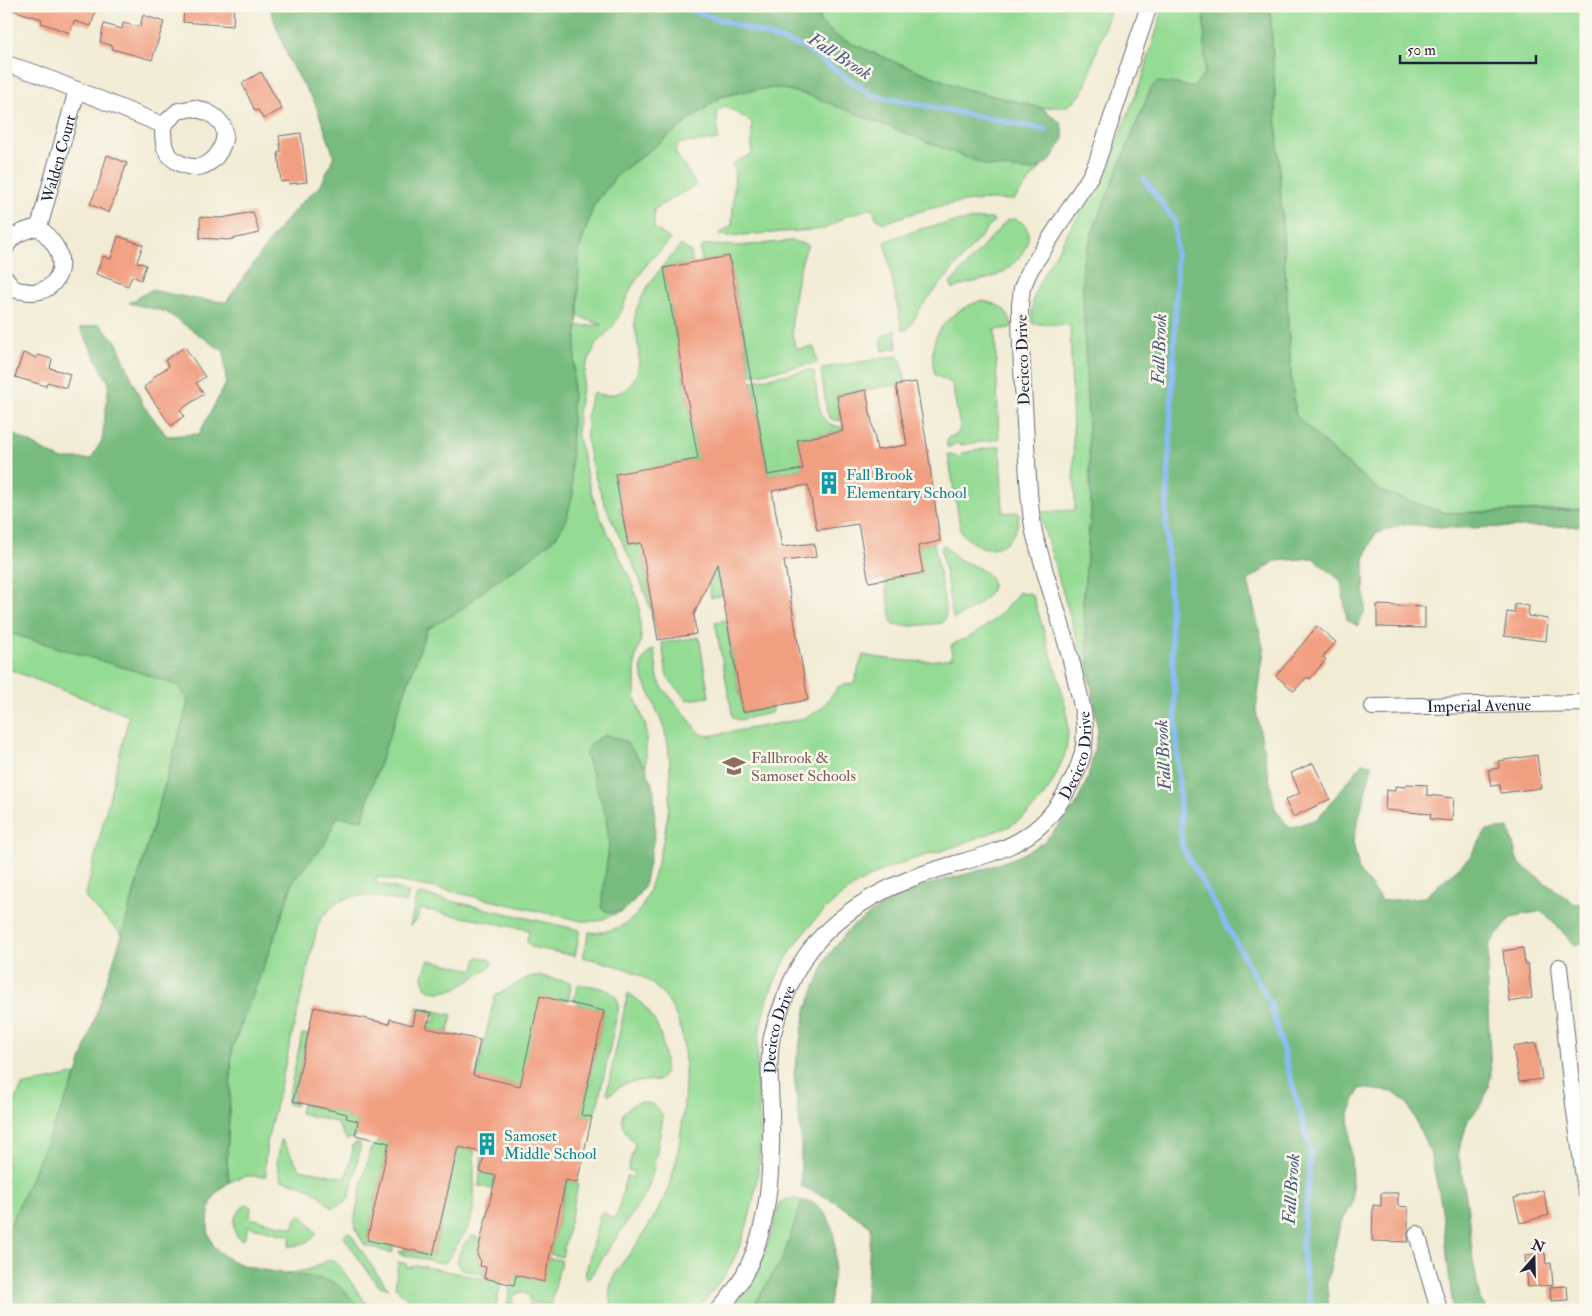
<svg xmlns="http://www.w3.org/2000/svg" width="1592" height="1316" font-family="'IM FELL Double Pica',serif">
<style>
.green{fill:#94db94;stroke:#5b7e68}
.forest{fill:#77bb7e;stroke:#4c6e5c}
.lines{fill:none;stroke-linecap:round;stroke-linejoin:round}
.stream{stroke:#8abaf5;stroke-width:5.5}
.building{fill:#f19f81}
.street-casing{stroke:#6b6971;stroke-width:18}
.street{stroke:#fff;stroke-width:16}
.labels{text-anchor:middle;stroke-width:5;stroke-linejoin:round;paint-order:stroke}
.street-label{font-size:16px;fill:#22223b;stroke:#fbf7ec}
.culture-label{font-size:16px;fill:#0d838f;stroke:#fbf7ec;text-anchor:start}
.education-label{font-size:16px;fill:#785e54;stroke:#fbf7ec;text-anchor:start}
.water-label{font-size:18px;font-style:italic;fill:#46577c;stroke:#fbf7ec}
</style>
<rect width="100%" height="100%" fill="#fbf7ec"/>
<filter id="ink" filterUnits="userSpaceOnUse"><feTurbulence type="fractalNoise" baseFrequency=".02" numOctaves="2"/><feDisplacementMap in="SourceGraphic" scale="10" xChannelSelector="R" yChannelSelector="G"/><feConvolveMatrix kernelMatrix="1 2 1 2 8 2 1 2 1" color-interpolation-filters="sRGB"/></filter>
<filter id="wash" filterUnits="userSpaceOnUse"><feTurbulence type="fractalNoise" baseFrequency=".0096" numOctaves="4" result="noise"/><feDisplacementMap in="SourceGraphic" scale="20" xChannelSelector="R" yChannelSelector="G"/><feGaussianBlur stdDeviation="1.12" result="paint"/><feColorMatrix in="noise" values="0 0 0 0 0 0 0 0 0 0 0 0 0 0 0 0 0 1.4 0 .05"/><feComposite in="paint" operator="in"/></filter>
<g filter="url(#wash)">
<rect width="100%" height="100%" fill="#f2ecd5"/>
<!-- green -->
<path class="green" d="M 823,6 L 1112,6 L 1083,92 L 1075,101 L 1067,106 L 1042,108 L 965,89 L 890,60 L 839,38 L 819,21 Z
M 1164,6 L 1204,6 L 1205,73 L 1193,88 L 1178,84 L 1151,88 L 1092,233 L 1091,508 L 1083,604 L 1092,689 L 1040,516 L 1042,512 L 1075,510 L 1070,325 L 1034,324 L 1032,323 C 1031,305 1034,291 1043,275 L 1107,167 L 1143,76 Z
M 1270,6 L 1586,6 L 1586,509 L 1445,513 L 1380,491 L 1339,457 L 1296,416 L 1291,375 Z
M 778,88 L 808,95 L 1033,171 L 1043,165 L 1014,200 C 965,198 929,207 884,223 L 877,219 L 872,208 L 846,216 L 825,229 L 729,236 L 718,235 L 732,225 L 735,170 L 732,164 L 752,154 L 752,122 L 725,106 L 717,111 L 718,140 L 680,143 L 675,152 L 696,185 L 654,209 L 654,228 L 671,240 L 649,261 L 631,288 L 619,316 L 611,329 L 596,344 L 586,366 L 578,412 L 577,432 L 591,492 L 601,519 L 630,578 L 639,605 L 641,639 L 635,660 L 635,697 L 646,727 L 646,767 L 625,741 L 597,785 L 606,816 L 609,845 L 607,872 L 609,913 L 623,911 L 598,921 L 582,921 L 445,890 L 377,877 L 376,883 L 409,892 L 406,903 C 369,895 341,886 318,924 L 267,1142 L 265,1160 L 266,1176 L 245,1176 L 229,1182 L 227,1160 L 232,1049 L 274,939 L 293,881 L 324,845 L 337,817 L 363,819 L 369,794 L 427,629 L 458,612 L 493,583 L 529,559 L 556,537 L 573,493 L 571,470 L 573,383 L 577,326 L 602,325 L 578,316 L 579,250 L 594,205 L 618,174 L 720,97 L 751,90 Z
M 980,219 L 993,219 L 994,221 L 921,307 L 908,329 L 904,330 L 902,329 L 885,242 C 915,228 947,222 980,219 Z
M 1015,219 C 1046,230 1016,267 998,275 C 983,282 968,281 953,289 L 950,284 L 1007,220 Z
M 792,241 L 808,245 C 799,262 783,335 798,349 L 813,347 L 815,349 L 817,363 L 751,375 L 729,256 L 702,261 L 700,249 L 705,245 L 738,246 Z
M 681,245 L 691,252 L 692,263 L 664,268 L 698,459 L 615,475 L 617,486 L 624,506 L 620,507 L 621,513 L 626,513 L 629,533 L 626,534 L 628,545 L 676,537 L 678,548 L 643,556 L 658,640 C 654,619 648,599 639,578 C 617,528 569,449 593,393 C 619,401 639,385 639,358 C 640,340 630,326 637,308 C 646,284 664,264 681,245 Z
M 980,301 C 996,302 1009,309 1012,326 L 1010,328 L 995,330 L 999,439 L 961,445 L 956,443 L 950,447 L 947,447 L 947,441 L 949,437 L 957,435 L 960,427 L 952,383 L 935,375 C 925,336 946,313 980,301 Z
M 895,330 L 897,348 L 883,351 C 879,332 883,337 895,330 Z
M 897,356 L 901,360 L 906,383 L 837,395 L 841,421 L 831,419 L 827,413 L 821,370 L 823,368 Z
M 810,370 L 814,372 C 815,382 819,413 824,419 C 829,425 835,426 842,427 L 843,431 L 798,439 L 803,469 L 768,475 L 752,381 Z
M 1000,446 L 1003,513 L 1018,512 L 1019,513 C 1018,520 1018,527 1014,533 C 1000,556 975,550 961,532 L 948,454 L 959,457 L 963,453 Z
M 934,542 L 946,612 L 945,618 L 942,623 L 912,626 L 894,625 L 892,622 L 885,579 L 923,573 L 918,546 Z
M 713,544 L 722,595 L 711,598 L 706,565 Z
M 943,545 L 945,545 C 960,567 970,560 986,573 C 1008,591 966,613 953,619 L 941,548 Z
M 1019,592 L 1024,594 L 1029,593 L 1033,596 C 1040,618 1046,639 1053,661 C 1061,688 1071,715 1067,743 C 1066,756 1059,767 1054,779 C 1044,800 1028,816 1008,827 C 987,834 967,842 947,849 C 918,858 889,865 863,881 C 808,914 768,972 759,1036 C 755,1068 759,1101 760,1134 C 760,1178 751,1226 731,1265 C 722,1281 708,1297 696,1310 L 613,1310 C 608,1300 609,1290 612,1280 C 616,1270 624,1261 631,1252 C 643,1235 654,1219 663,1200 C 677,1172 681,1136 684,1104 C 687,1055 688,1001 637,974 C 620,965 601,962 583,957 L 589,932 C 604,934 623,928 634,917 C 644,908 648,892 652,880 C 667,836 674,791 668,745 C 665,727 656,709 649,692 C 647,686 643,680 642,674 C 639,663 645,654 654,649 L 658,678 L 662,687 L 701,734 L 708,736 L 797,720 L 809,716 L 822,708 L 839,686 L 854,683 L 863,655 C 898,661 917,664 952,658 L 951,647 L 952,644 C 980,635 1002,615 1019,592 Z
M 726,620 L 743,712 L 772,707 L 773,712 L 771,713 L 739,720 L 733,718 L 715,622 Z
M 6,632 L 132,670 L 179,686 L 188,703 L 122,935 L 85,898 L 129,716 L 6,668 Z
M 699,637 L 709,697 L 687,700 L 667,677 L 662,643 Z
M 420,894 L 580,930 L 575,956 L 531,947 L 527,942 L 529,930 L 421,909 L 416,921 L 410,926 L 417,896 Z
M 479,957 L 490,959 L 492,963 L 491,966 C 474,977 445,1003 425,987 L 423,975 L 429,960 L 474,970 L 477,958 Z
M 533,976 L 539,976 L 569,982 L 571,982 L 569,1000 L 566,999 L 520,1086 L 476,1076 L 495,996 L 527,978 Z
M 580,984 C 594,987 616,987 619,1005 L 597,1108 L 592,1117 L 581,1115 L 604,1011 L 578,1005 L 578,1002 L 574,1001 L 577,986 Z
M 628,993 C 656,1010 666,1041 665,1072 L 660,1080 L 632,1082 L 624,1084 L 609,1095 L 607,1092 L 608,1086 Z
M 417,1007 L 452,1015 L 448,1033 L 413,1025 L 414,1020 L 429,1023 L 430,1021 L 434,1022 L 436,1016 L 416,1010 Z
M 302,1034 L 308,1035 L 293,1101 L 297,1102 L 296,1106 L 287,1104 Z
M 77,1074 L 6,1234 L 6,1120 L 22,1086 Z
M 639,1102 C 652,1102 659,1106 663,1118 L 652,1176 L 646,1193 L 590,1277 L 586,1278 L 585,1276 L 600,1214 L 604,1212 L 613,1219 L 618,1213 L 626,1176 L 633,1178 L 634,1172 L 628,1170 L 635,1144 C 620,1128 614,1111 639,1102 Z
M 302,1104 L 347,1114 L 346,1118 L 358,1121 L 355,1137 L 347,1140 L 336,1122 L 300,1113 Z
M 392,1129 L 367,1239 L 393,1246 L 393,1252 L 391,1253 L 365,1245 C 358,1235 354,1228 355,1216 L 370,1150 Z
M 281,1139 L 300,1169 L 346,1178 L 353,1150 L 351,1146 L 358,1142 L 360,1144 L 360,1149 L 350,1195 L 348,1200 L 332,1208 C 316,1189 305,1185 281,1180 L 277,1163 Z
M 458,1147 L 474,1151 L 474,1204 L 471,1220 L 469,1227 L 446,1262 L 443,1263 L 399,1254 L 399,1251 L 403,1252 L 404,1249 L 433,1255 Z
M 482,1152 L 504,1158 L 498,1165 L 492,1189 L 479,1186 Z
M 567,1180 L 578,1183 L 578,1185 L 562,1257 L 550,1254 Z
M 793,1199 L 802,1201 L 783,1258 L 751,1310 L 731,1310 C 756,1279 770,1243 779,1204 L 785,1200 Z
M 248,1204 L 251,1207 L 250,1218 L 294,1228 L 296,1218 L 301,1215 L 303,1216 L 317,1234 C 309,1242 300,1246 289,1246 L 291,1236 L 248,1226 L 245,1238 L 241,1240 C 228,1230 234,1210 248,1204 Z
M 348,1232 L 350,1233 L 375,1271 L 389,1289 L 380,1286 L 376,1283 L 343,1236 Z
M 472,1236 L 481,1239 L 477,1255 L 481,1261 L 480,1266 L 486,1267 L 484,1275 L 462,1269 L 458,1266 C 456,1255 463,1243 472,1236 Z
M 549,1258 L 561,1260 L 551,1306 L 530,1301 L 528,1295 L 523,1292 L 515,1294 L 512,1301 L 514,1307 L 519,1309 L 524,1309 L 529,1304 L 551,1308 L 550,1310 L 506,1310 L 511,1284 L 516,1275 L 543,1281 Z
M 328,1260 L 332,1260 L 338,1264 L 371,1310 L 362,1310 L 335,1283 L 308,1277 L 283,1273 C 300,1273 314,1269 328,1260 Z
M 398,1262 L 406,1264 L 407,1268 L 416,1265 L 501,1282 L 495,1310 L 418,1310 L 395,1287 Z"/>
<!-- forest -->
<path class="forest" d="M 269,6 L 823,6 L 819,21 L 839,38 L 890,60 L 965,89 L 1042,108 L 1061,123 L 1064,139 L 1050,161 L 1033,171 L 988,166 L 808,95 L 778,88 L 751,90 L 720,97 L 618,174 L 594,205 L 579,250 L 578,316 L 573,383 L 571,470 L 573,493 L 567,518 L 556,537 L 529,559 L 493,583 L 458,612 L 427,629 L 369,794 L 363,820 L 337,817 L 324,845 L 293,881 L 274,939 L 232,1049 L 227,1160 L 229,1182 C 225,1186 218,1190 215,1195 C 210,1202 208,1216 208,1225 C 208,1280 300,1268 334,1283 C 342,1286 355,1303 362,1310 L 6,1310 L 6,1234 L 77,1074 L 122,935 L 188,703 L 179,686 L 132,670 L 6,632 L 6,430 L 60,459 L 91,459 L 102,440 L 109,383 L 80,328 L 99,324 L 116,341 L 143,405 L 167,436 L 199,434 L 226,383 L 224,352 L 166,312 L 129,303 L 151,290 L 196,299 L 226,302 L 277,231 L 299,205 L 321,185 L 334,156 L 315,103 L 290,63 Z
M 1204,6 L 1270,6 L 1291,375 L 1296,416 L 1339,457 L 1380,491 L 1445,513 L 1586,510 L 1586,526 L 1456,528 L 1403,524 L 1375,534 L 1364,559 L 1365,611 L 1358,626 L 1347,620 L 1341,581 L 1313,558 L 1275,561 L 1248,581 L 1264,651 L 1256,710 L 1275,808 L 1289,828 L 1317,819 L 1364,762 L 1372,766 L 1353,841 L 1359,871 L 1382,901 L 1425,897 L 1468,859 L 1487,830 L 1509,828 L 1518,863 L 1575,904 L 1586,903 L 1586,944 L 1575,945 L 1542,911 L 1511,917 L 1489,945 L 1487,987 L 1491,1077 L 1483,1103 L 1468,1120 L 1458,1154 L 1467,1203 L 1473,1260 L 1480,1299 L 1487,1310 L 1453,1310 L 1441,1202 L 1430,1152 L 1408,1104 L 1393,1092 L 1360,1088 L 1349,1113 L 1353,1203 L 1340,1225 L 1327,1283 L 1329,1310 L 865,1310 L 871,1227 L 834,1201 L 801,1186 L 801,1136 L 794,1073 L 806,1010 L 827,957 L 849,929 L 889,901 L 927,885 L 984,869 L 1019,856 L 1044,842 L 1075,807 L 1088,778 L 1098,732 L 1089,665 L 1083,604 L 1091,508 L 1082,265 L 1092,233 L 1151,88 L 1158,82 L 1178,84 L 1193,88 L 1205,73 Z
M 605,735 L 625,741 L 646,767 L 654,791 L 655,832 L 644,887 L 631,904 L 623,911 L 609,913 L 601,908 L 609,845 L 606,816 L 585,753 L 591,743 Z
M 802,1201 L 813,1202 C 818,1206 824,1211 827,1216 C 842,1241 832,1282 828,1310 L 751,1310 L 783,1258 Z"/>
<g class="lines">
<!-- stream -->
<path class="stream" d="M 679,6 L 805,48 L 871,95 L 1046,130
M 1144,179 L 1175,221 L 1177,280 L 1166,524 L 1182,846 L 1270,1003 L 1311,1152 L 1302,1249 L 1311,1310"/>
</g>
<g id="blocks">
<!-- building -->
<path class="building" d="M 12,6 L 97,6 L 91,26 L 74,21 L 70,33 L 41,23 L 42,19 L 12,10 Z
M 184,6 L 234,6 L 233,26 L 183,22 Z
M 143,15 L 164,22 L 152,60 L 112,49 L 113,46 L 100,42 L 104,24 L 122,29 L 123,23 L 140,27 Z
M 261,72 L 282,109 L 263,119 L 258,110 L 255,111 L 242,83 Z
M 301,133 L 307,182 L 289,184 L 289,181 L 281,182 L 278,152 L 281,152 L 279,136 Z
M 107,155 L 127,163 L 109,213 L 90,204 L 98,186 Z
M 253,212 L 259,233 L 228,240 L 200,238 L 200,217 L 222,218 Z
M 118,236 L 143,245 L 137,262 L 146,265 L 141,280 L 132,276 L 128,286 L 96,274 L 103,256 L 111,259 Z
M 729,256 L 768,475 L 803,469 L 797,440 L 843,431 L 837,396 L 866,390 L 877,450 L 907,445 L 896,385 L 916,382 L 928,451 L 940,541 L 918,546 L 923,573 L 869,582 L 858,524 L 817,530 L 808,485 L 772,491 L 782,547 L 814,543 L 816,557 L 784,561 L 808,700 L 743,712 L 717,564 L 694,614 L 696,634 L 658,640 L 641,543 L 628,545 L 615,474 L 698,459 L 664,268 Z
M 185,347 L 205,377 L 196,383 L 204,394 L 180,410 L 184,416 L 171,426 L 144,387 L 153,380 L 152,378 L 169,366 L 165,360 Z
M 23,353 L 37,358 L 38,355 L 52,359 L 50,368 L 70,374 L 66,388 L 47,382 L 46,386 L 15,377 Z
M 1515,604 L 1529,606 L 1528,616 L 1548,619 L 1546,641 L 1504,636 L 1507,612 L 1514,613 Z
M 1377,605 L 1425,607 L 1425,628 L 1377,627 Z
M 1317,626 L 1336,642 L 1323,657 L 1326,659 L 1310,679 L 1307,677 L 1294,691 L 1276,676 Z
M 1537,755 L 1541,788 L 1501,793 L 1500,785 L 1491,786 L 1488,770 L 1499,768 L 1498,761 Z
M 1313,763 L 1330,799 L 1293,817 L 1285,800 L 1300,793 L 1291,773 Z
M 1407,784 L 1427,785 L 1427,795 L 1454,798 L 1452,821 L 1430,819 L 1431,814 L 1385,810 L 1386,790 L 1395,791 L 1395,786 L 1406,787 Z
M 1523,948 L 1525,964 L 1528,964 L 1532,998 L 1509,1002 L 1503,951 Z
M 540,996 L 604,1011 L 581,1115 L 592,1117 L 577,1183 L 566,1180 L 544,1282 L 516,1275 L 514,1285 L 484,1278 L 486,1267 L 480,1266 L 481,1261 L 477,1255 L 496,1176 L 480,1172 L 485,1153 L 458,1147 L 433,1255 L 367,1240 L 389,1143 L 355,1135 L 358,1121 L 346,1118 L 347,1114 L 293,1101 L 314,1007 L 389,1024 L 390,1019 L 413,1025 L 416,1010 L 432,1013 L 426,1028 L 480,1040 L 473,1075 L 520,1086 Z
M 1536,1043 L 1542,1079 L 1519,1082 L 1513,1047 Z
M 1543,1190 L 1549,1215 L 1520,1223 L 1514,1198 Z
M 1381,1193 L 1398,1193 L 1398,1206 L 1408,1207 L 1408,1242 L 1372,1241 L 1373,1205 L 1381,1206 Z
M 1545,1253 L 1546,1264 L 1551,1263 L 1553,1285 L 1528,1287 L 1525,1255 Z
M 1567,1286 L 1568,1300 L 1551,1301 L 1550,1287 Z"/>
</g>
</g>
<g filter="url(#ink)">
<use href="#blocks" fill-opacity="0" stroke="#6b6971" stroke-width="1"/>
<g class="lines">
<defs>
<g id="street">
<path d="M 6,64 L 35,73 L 163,125"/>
<path d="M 194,108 C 204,111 213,113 220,122 C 231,134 220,157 207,164 C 193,172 171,163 165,148 C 163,142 163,132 163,125 L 178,111 Z"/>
<path id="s1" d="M 39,227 L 77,90"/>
<path d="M 6,247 C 12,234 26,230 39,227"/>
<path d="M 6,279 C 8,281 11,286 13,288 C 16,290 21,291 24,291 C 49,297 67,275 58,251 C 54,242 46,234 39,227"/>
<path id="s2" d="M 1373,707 L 1586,703"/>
<path d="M 1559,967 L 1571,1082 L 1586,1192"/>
<path d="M 1417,1234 L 1439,1310"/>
<path id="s3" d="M 719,1310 C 771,1254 772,1178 771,1107 C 770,1086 768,1063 771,1042 C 774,1022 783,1004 790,985 C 813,930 864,896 918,876 C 979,853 1033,855 1067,790 C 1074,778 1080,765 1083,752 C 1088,727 1082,704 1076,681 C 1068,644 1056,608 1045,572 C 1042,559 1037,545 1034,532 C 1028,502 1028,473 1026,443 C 1024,397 1020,351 1020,305 L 1022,288 L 1030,270 L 1091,175 L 1097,162 L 1149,6"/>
</g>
</defs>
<!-- street casing -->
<use href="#street" class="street-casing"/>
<!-- street -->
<use href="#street" class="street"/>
</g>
</g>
<!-- icons -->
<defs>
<symbol id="building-bare" viewBox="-9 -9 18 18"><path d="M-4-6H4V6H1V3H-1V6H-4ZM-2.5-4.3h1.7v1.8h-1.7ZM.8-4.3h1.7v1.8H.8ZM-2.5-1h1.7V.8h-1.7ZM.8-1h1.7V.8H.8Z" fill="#0f9aa8" stroke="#fbf7ec" stroke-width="2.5" paint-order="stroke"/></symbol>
<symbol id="school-bare" viewBox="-9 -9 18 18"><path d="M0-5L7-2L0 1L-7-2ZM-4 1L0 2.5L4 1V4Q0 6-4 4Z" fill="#8d6e63" stroke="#fbf7ec" stroke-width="2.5" paint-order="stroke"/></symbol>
</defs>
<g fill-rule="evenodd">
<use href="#building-bare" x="813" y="467" width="32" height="32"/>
<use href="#school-bare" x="718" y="750" width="32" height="32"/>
<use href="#building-bare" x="471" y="1128" width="32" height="32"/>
</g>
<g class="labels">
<!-- street labels -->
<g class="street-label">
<text dy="6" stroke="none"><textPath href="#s1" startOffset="71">Walden Court</textPath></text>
<text transform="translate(1022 360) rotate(-92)" y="6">Decicco Drive</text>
<text dy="6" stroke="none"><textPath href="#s2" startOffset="106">Imperial Avenue</textPath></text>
<text dy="6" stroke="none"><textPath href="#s3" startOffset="728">Decicco Drive</textPath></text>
<text dy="6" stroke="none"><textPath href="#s3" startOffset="294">Decicco Drive</textPath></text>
</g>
<!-- culture labels -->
<g class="culture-label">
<text x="846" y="480">Fall Brook<tspan x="846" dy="18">Elementary School</tspan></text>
<text x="504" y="1141">Samoset<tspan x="504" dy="18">Middle School</tspan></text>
</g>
<!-- education labels -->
<g class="education-label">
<text x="751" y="763">Fallbrook &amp;<tspan x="751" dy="18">Samoset Schools</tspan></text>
</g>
<!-- water labels -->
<g class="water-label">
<text transform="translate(840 56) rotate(33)" y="6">Fall Brook</text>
<text transform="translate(1159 349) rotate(-88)" y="6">Fall Brook</text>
<text transform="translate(1163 755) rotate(-93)" y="6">Fall Brook</text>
<text transform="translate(1291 1189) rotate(-86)" y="6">Fall Brook</text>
</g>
</g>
<!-- margin -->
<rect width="1592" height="1316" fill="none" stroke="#fbf7ec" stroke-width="25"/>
<!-- north arrow -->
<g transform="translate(1534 1258) rotate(20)" stroke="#fbf7ec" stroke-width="4" paint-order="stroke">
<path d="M0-4L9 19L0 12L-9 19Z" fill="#22223b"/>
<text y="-8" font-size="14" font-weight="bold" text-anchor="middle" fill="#22223b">N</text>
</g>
<!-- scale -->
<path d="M1400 55v8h136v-8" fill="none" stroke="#22223b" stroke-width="2.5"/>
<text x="1407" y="55" font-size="15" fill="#22223b" stroke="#fbf7ec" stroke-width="4" paint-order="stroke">50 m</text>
</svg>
